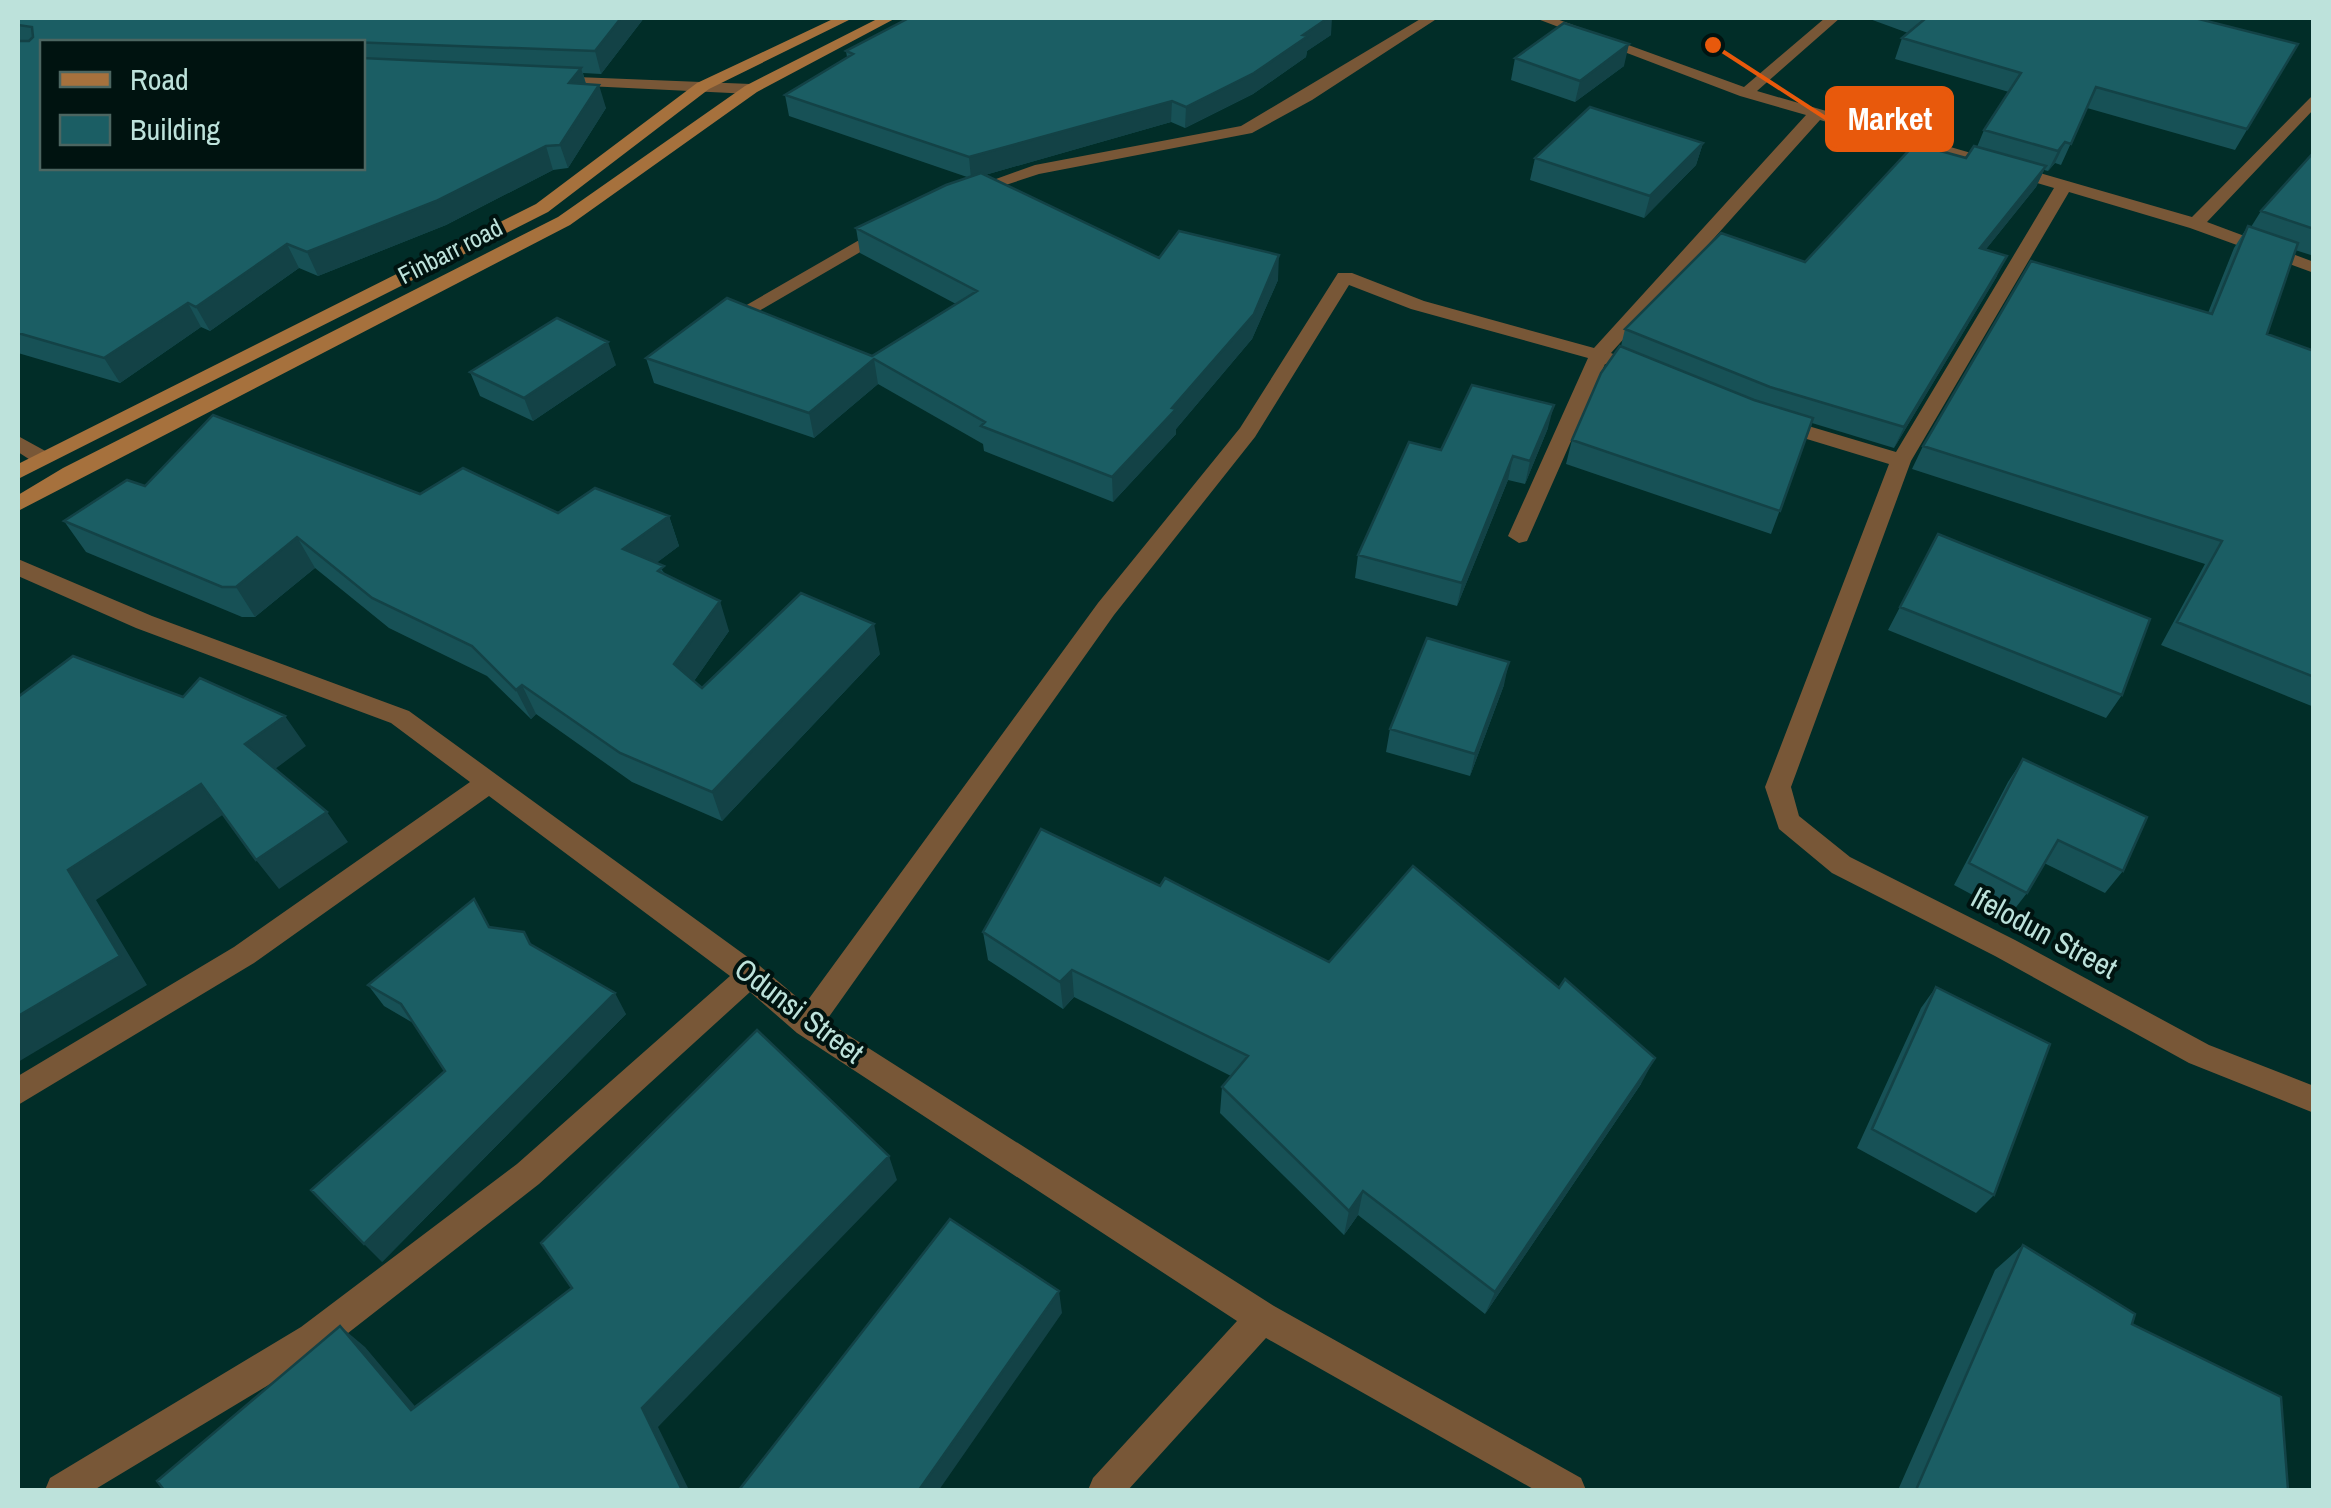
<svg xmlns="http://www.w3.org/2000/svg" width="2331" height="1508" font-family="'Archivo Narrow',sans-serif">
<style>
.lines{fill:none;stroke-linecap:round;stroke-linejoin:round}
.street{fill:#785737;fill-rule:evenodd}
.secondary{fill:#a6713d;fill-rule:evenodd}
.wall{fill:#175156;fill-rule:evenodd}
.shaded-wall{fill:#134246}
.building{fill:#1b5e64;stroke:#134246;stroke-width:2.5}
.labels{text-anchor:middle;stroke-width:8;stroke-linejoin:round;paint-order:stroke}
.far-street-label{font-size:25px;fill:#bde2db;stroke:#001310}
.street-label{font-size:30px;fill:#bde2db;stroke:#001310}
.leader{fill:none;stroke:#e8590c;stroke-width:4}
.callout-dot{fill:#e8590c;stroke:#001310;stroke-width:4}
.callout{fill:#e8590c;stroke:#e8590c;stroke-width:4}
.callout-label{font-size:32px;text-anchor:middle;font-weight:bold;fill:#fff}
</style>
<rect width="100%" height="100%" fill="#012d28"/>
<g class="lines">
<!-- street -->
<path class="street" d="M 1422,18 L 1438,18 L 1312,100 L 1252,133 L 1039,174 L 969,197 L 960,192 L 1035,165 L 1241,126 Z
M 1535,18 L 1554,18 L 1744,87 L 1825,18 L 1840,18 L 1757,91 L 2192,217 L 2314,94 L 2314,109 L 2207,222 L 2314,262 L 2314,273 L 2190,228 L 2069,192 L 1911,461 L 1791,787 L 1799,816 L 1850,857 L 2015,940 L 2209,1045 L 2314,1086 L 2314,1113 L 2189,1063 L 1995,956 L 1832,873 L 1779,829 L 1765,787 L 1889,464 L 1771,428 L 1768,423 L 1778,417 L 1896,452 L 2054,188 L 1820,120 L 1611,353 L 1653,371 L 1643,377 L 1605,364 L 1527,541 L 1519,543 L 1508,536 L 1588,358 L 1411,309 L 1349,285 L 1255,437 L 1114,615 L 826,1021 L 1274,1306 L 1581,1478 L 1586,1490 L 1535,1490 L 1266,1338 L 1128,1490 L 1088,1490 L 1093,1478 L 1237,1321 L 797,1033 L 750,992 L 539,1184 L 325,1351 L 94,1490 L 45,1490 L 50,1478 L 301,1327 L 517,1164 L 730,976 L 489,796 L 254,963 L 18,1105 L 18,1076 L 234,947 L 470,782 L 391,723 L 136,628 L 18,576 L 18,559 L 152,616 L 409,711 L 760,966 L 805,1004 L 1098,603 L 1240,428 L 1338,273 L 1352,273 L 1424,301 L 1594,348 L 1806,115 L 1740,96 Z
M 552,76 L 751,84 L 759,89 L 751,94 L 546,84 L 546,78 Z
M 887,224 L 893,225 L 893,233 L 747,318 L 733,318 L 731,314 Z
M 18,436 L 49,453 L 52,458 L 49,463 L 35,463 L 18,452 Z"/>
<!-- secondary -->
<path class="secondary" d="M 835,18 L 853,18 L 709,89 L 548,212 L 18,479 L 18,464 L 536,204 L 697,83 Z
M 879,18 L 896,18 L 757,92 L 570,225 L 18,511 L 18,495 L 63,468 L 558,217 L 745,86 Z"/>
</g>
<!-- wall -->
<path class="wall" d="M 18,18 L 644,18 L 601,74 L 583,73 L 586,84 L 606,108 L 568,168 L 553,170 L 446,225 L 318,276 L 299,268 L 210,331 L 201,327 L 120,383 L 18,353 ZM 42,42 L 362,42 L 362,168 Z
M 1867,18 L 2195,18 L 2298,44 L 2235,150 L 2087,108 L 2061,165 L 2055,163 L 2048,171 L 2044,170 L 2036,187 L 1986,249 L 1997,276 L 1894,448 L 1812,423 L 1771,534 L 1566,464 L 1572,440 L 1621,346 L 1625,329 L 1805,262 L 1966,158 L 1977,147 L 1984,130 L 2009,92 L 1895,59 L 1902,38 L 1908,33 Z
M 1331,35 L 1307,51 L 1306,57 L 1253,94 L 1185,128 L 1171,122 L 985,175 L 1159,258 L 1278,280 L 1252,339 L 1176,429 L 1176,434 L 1113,502 L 984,451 L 983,444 L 878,384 L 814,438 L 654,383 L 646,358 L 872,356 L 956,304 L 860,253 L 856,228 L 967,177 L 789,116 L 785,95 L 847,57 L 846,51 Z
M 1515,58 L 1624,66 L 1575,102 L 1511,80 Z
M 1703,143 L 1696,165 L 1644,218 L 1530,180 L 1535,158 Z
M 2314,152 L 2314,256 L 2295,250 L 2267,334 L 2314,351 L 2314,707 L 2161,645 L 2205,564 L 1912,469 L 1923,446 L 2208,313 L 2234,248 L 2248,226 L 2251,227 L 2261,211 Z
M 616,365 L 533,421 L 480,396 L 470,372 Z
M 1548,428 L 1525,484 L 1508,480 L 1457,606 L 1355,578 L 1358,555 L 1441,450 Z
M 145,486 L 420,494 L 558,513 L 669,516 L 679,546 L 656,563 L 667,576 L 729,631 L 694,681 L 702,688 L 880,654 L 722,821 L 632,782 L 536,714 L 531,719 L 487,676 L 389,628 L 315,568 L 255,617 L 242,617 L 86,552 L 64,521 Z
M 1938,534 L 2122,695 L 2106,718 L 1888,630 Z
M 1504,685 L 1470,776 L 1386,752 L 1390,729 Z
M 2023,759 L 2123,871 L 2105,893 L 2044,863 L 2027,893 L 2010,915 L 1954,885 L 2008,782 Z
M 1160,886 L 1329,962 L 1641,1084 L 1485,1314 L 1358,1215 L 1344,1235 L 1220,1113 L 1222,1087 L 1231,1076 L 1074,997 L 1063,1009 L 988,960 L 983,932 Z
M 491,927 L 531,945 L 626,1014 L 382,1262 L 445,1071 L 413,1023 L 384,1006 L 368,985 Z
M 1936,987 L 1994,1195 L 1976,1213 L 1857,1148 L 1921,1008 Z
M 2023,1245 L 2132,1324 L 2288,1490 L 1898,1490 L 1995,1270 Z"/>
<!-- shaded-wall -->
<path class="shaded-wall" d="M 621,18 L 644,18 L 601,74 L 595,51 Z
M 1328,18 L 1332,18 L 1331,35 L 1307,51 L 1306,57 L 1253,94 L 1185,128 L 1186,107 Z
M 1629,44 L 1624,66 L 1575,102 L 1580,81 Z
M 581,68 L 588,91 L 569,83 Z
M 599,85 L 606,108 L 568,168 L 560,145 Z
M 1172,101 L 1171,122 L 971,179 L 969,157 Z
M 2065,142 L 2055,163 L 2048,171 L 2058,151 Z
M 1703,143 L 1696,165 L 1644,218 L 1650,196 Z
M 546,146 L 553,170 L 446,225 L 318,276 L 307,252 Z
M 2046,166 L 2036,187 L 1971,268 L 1980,248 Z
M 287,244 L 299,268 L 210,331 L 196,307 Z
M 1279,255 L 1278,280 L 1252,339 L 1176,429 L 1176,434 L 1113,502 L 1112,477 L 1172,408 Z
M 2007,256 L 1997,276 L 1894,448 L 1904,427 Z
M 188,303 L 201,327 L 120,383 L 104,358 Z
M 608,342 L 616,365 L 533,421 L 524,398 Z
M 874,359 L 878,384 L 814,438 L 809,413 Z
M 1554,405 L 1548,428 L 1525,484 L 1530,461 Z
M 1513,456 L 1508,480 L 1457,606 L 1462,583 Z
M 669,516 L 679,546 L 634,580 L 623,549 Z
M 297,537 L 315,568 L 255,617 L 236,587 Z
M 720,601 L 729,631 L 685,694 L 674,664 Z
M 874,624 L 880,654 L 722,821 L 712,792 Z
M 1509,662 L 1504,685 L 1470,776 L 1475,754 Z
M 522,685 L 536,714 L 531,719 L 516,690 Z
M 285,716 L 306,746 L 267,775 L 245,744 Z
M 201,784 L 224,814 L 96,900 L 147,985 L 18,1062 L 18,1016 L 68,870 Z
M 327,812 L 348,842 L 279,889 L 256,860 Z
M 1072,970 L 1074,997 L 1063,1009 L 1060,982 Z
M 615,993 L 626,1014 L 382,1262 L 364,1244 Z
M 1655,1058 L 1641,1084 L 1485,1314 L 1495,1292 Z
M 889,1156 L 897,1180 L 658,1427 L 689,1490 L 682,1490 L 642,1408 Z
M 1363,1191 L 1358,1215 L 1344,1235 L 1349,1211 Z
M 1059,1291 L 1062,1313 L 939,1490 L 919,1490 Z
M 340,1326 L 365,1347 L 435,1430 L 411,1410 Z"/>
<!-- building -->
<path class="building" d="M 18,18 L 621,18 L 595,51 L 350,42 L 42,42 L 42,168 L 362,168 L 362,58 L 581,68 L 569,83 L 599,85 L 560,145 L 546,146 L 436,201 L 307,252 L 287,244 L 196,307 L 188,303 L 104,358 L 18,333 L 18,41 L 29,41 L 33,37 L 32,27 L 18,25 Z
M 909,18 L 1328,18 L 1303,35 L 1308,36 L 1254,73 L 1186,107 L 1172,101 L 969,157 L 785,95 L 853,54 L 846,51 Z
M 1926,18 L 2195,18 L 2298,44 L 2247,129 L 2096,87 L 2071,144 L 2065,142 L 2058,151 L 1984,130 L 2021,73 L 1902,38 Z
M 1564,23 L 1629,44 L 1580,81 L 1515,58 Z
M 1590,107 L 1703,143 L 1650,196 L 1535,158 Z
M 1915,144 L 1966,158 L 1974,146 L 2046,166 L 1980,248 L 2007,256 L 1904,427 L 1770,387 L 1625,329 L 1721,233 L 1805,262 Z
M 2314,152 L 2314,229 L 2261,211 Z
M 981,173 L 1159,258 L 1179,231 L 1279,255 L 1254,314 L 1172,408 L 1176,409 L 1112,477 L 981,426 L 985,422 L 874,359 L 809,413 L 646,358 L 727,298 L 872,356 L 977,291 L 856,228 L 946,185 Z
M 2248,226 L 2298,243 L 2267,334 L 2314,351 L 2314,677 L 2177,622 L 2222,541 L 1923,446 L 2031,261 L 2212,314 Z
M 557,318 L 608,342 L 524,398 L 470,372 Z
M 1620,346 L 1754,400 L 1813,418 L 1780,511 L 1572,440 L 1601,373 Z
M 1472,385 L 1554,405 L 1530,461 L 1513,456 L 1462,583 L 1358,555 L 1409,442 L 1441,450 Z
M 213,415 L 420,494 L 463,468 L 558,513 L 595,488 L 669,516 L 623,549 L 664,566 L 658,571 L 720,601 L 674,664 L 702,688 L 801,593 L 874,624 L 712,792 L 620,753 L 522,685 L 516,690 L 472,646 L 372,598 L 297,537 L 236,587 L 222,587 L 64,521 L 127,480 L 145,486 Z
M 1938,534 L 2150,619 L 2122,695 L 1900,607 Z
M 1427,638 L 1509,662 L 1475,754 L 1390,729 Z
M 73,656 L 183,697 L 200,678 L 285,716 L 245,744 L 327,812 L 256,860 L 201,784 L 68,870 L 120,956 L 18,1016 L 18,697 Z
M 2023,759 L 2147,817 L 2123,871 L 2058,840 L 2027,893 L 1969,863 Z
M 1041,829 L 1160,886 L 1165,878 L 1329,962 L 1413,866 L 1559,988 L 1565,979 L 1655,1058 L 1495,1292 L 1363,1191 L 1349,1211 L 1222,1087 L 1248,1056 L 1072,970 L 1060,982 L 983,932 Z
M 474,899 L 489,927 L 524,932 L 530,944 L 615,993 L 364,1244 L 311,1190 L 445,1071 L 401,1004 L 368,985 Z
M 1936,987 L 2050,1044 L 1994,1195 L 1872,1129 Z
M 757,1030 L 889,1156 L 642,1408 L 682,1490 L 164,1490 L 157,1481 L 340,1326 L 411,1410 L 572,1288 L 541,1243 Z
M 950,1219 L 1059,1291 L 919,1490 L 739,1490 Z
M 2023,1245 L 2135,1314 L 2132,1324 L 2281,1397 L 2288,1490 L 1916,1490 Z"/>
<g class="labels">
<!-- far-street labels -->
<g class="far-street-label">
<text transform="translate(450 251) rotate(-27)" y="9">Finbarr road</text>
</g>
<!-- street labels -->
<g class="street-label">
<text transform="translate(2044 933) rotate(28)" y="10">Ifelodun Street</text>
<text transform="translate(799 1011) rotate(37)" y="10">Odunsi Street</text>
</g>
</g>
<!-- callouts -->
<path class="leader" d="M1713 45L1827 119"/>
<circle class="callout-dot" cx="1713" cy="45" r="10"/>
<rect class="callout" x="1827" y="88" width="125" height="62" rx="10"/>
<g class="callout-label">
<text x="1890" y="130">Market</text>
</g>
<!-- border -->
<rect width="2331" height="1508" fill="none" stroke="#bde2db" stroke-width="40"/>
<!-- legend -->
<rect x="40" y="40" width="325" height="130" fill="#001310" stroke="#4c6661" stroke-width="2.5"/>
<rect x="60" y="72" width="50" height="15" fill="#a6713d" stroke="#4c6661" stroke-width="2.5"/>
<text x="130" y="90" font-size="30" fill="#bde2db">Road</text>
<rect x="60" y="115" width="50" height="30" fill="#1b5e64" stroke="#4c6661" stroke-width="2.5"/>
<text x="130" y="140" font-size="30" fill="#bde2db">Building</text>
</svg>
